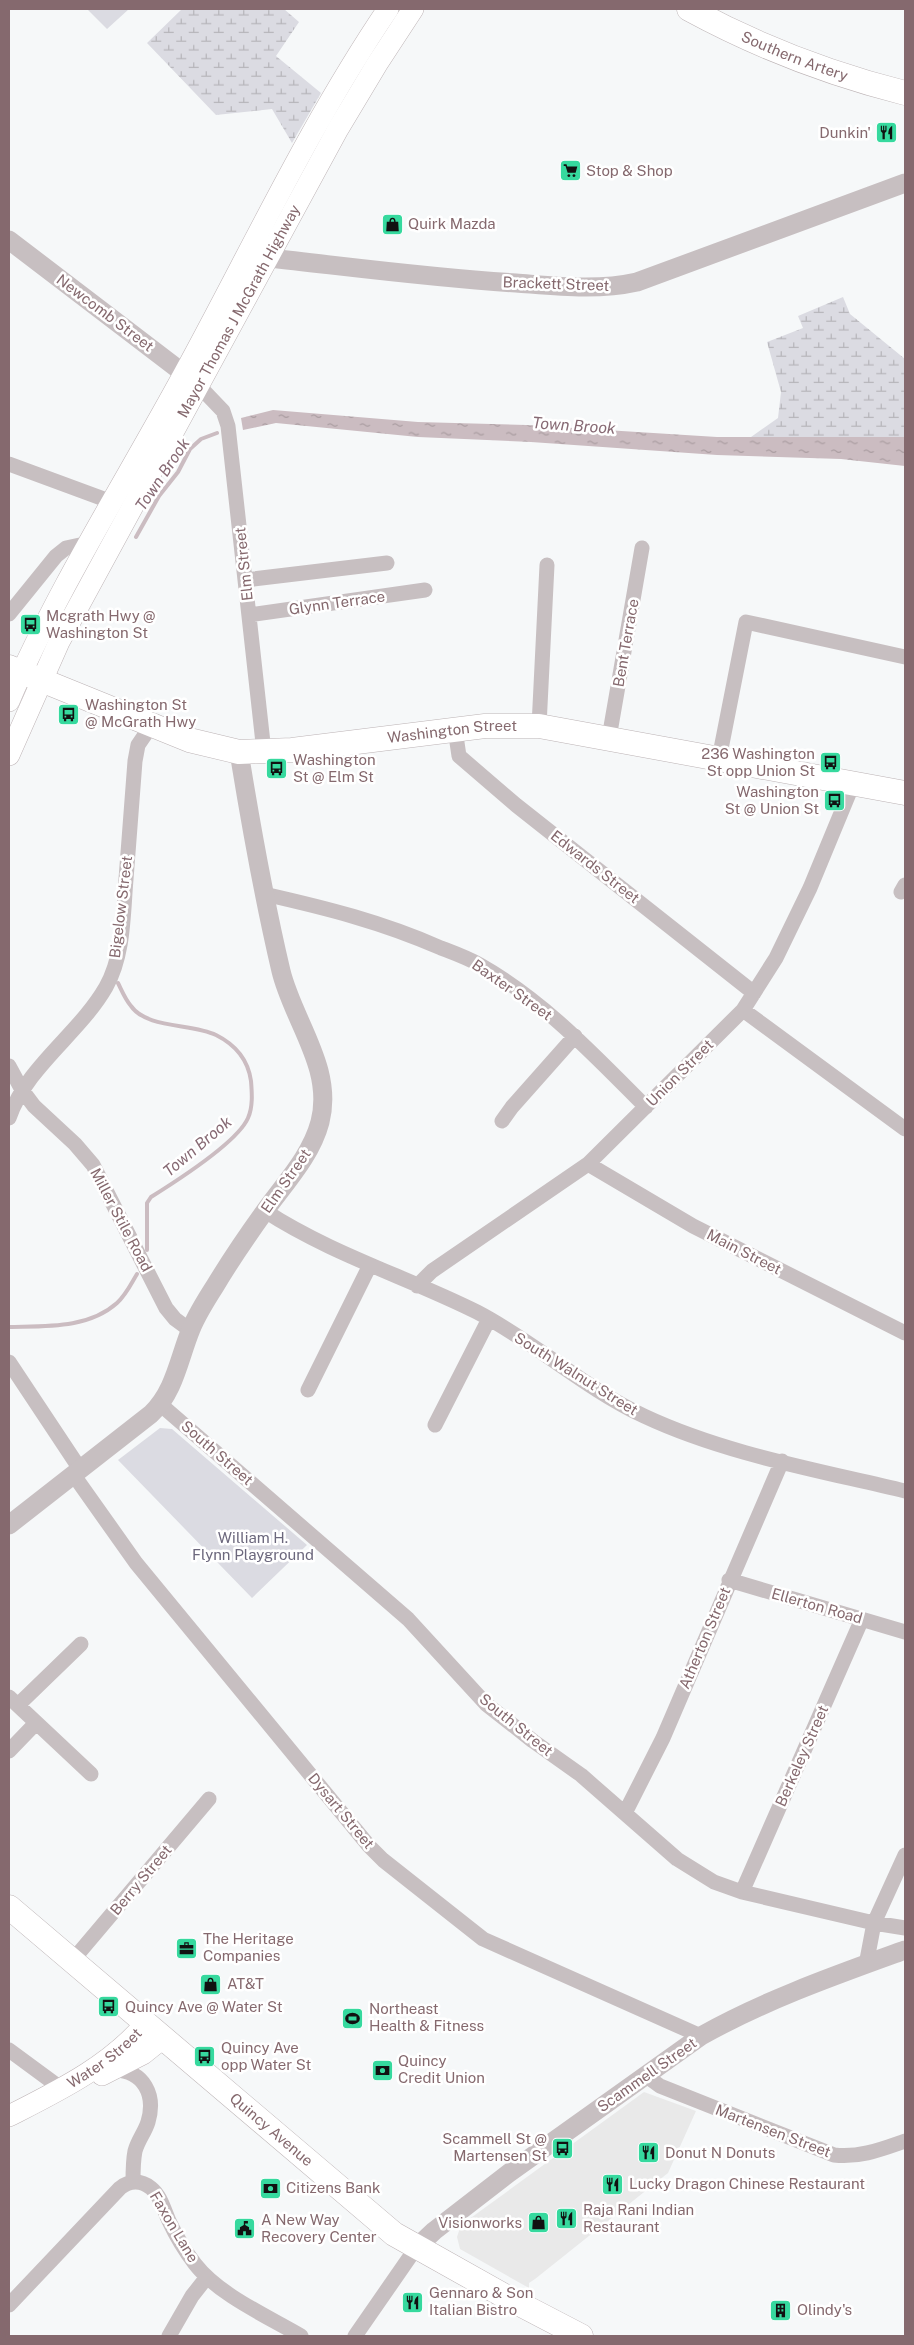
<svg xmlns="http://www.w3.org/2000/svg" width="914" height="2345" font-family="'Public Sans',sans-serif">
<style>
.built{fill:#e9e9e9}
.wetland{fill:url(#wetland-marsh)}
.park{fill:#dbdbe2}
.water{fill:url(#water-ripples)}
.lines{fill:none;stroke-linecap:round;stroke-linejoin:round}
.stream{stroke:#cbbcc1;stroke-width:4}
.secondary-casing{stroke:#beb4b6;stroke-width:22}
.primary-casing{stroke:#bcb3b5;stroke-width:25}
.minor{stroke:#c7bfc1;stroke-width:15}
.tertiary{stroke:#c7bfc1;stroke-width:19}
.secondary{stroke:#fff;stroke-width:21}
.primary{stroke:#fff;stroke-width:24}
.labels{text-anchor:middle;stroke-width:5;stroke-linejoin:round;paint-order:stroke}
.street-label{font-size:15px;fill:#85696e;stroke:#fff}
.poi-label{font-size:15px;fill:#85696e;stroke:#fff;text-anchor:start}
.park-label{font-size:15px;fill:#6c687d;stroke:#fff}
.water-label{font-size:16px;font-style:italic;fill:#876a74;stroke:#fff}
</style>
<defs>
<pattern id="wetland-marsh" width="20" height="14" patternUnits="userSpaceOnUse" patternTransform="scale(1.25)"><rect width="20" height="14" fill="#dbdbe2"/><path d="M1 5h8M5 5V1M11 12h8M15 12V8" fill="none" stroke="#b7b6bb"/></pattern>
<pattern id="water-ripples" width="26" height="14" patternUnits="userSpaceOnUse" patternTransform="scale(1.25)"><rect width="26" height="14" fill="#cbbcc1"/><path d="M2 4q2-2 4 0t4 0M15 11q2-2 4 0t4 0" fill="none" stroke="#aa9da1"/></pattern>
</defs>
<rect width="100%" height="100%" fill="#f6f8f9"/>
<!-- built -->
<path class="built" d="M 644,2092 L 696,2111 L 668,2173 L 535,2279 L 529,2283 L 529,2288 L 460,2249 L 457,2237 L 461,2225 Z"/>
<!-- wetland -->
<path class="wetland" d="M 182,9 L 284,9 L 299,22 L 276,56 L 321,93 L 292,143 L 272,109 L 216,115 L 147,43 Z
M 843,297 L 850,314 L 905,359 L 905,437 L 751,437 L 778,418 L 781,392 L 767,342 L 803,328 L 798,316 Z"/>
<!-- park -->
<path class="park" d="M 90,9 L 129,9 L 107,29 L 88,10 Z
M 160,1428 L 172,1429 L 307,1545 L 252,1598 L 118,1460 Z"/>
<!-- water -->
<path class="water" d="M 273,410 L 418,422 L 526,425 L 717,437 L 905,437 L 905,466 L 841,459 L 717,455 L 531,442 L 418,437 L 276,423 L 243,430 L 241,418 Z"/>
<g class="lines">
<!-- stream -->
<path class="stream" d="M 136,537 L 159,496 L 178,472 L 190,449 L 201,439 L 217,433
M 118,983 C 122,991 125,999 131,1006 C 147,1029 192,1023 216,1035 C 236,1045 248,1059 251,1081 C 252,1093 253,1107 248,1118 C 237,1143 175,1182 151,1197 L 147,1203 L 147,1250
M 9,1327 C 45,1326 88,1329 117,1303 C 126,1295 131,1284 137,1274"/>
<defs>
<g id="secondary">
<path d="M 9,701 C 58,587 126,481 185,372 C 251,251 310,124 388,9"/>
<path id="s1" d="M 9,755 L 59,642 L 338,129 L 377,64 L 413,9"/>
<path d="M 102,2075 L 143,2054 L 163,2038"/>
<path id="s2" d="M 9,2116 C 58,2091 110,2066 146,2023"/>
</g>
<g id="primary">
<path id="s3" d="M 689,9 C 757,46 830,74 905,93"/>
<path id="s4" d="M 9,667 L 189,740 L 239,752 L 292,750 L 485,726 L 539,726 L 905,793"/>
<path id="s5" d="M 9,1907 L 394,2234 L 508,2298 L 581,2336"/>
</g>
</defs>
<!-- secondary casing -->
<use href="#secondary" class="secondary-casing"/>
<!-- primary casing -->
<use href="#primary" class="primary-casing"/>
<!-- minor -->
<path class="minor" d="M 200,387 L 223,411 L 228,426 L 264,752
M 9,464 L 112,502
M 245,580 L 387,563
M 9,614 L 56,556 L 66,548 L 89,543
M 249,615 L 425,590
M 539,726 L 547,565
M 455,729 L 459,756 L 516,805 L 754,993
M 609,738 L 642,548
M 719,759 L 746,622 L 905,657
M 901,892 L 905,885
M 264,894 C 326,908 382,922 441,948 C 454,953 468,958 480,965 C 544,1001 595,1056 646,1107
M 743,1010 L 905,1129
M 9,1066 L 22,1090 L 34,1106 L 75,1144 L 93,1165 L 166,1308 L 175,1319 L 190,1330
M 9,1118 C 27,1066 79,1034 106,987 C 124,955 123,914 126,879 C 129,839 132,800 135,761 L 138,745 L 151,726
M 502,1121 L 512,1107 L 575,1036
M 588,1164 L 693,1226 L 905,1333
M 265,1211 C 331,1254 407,1277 477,1312 C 535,1342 584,1388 644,1416 C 725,1454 818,1470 905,1491
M 417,1286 L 432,1271 L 588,1164 L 743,1010 L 776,958 L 810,888 L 853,784
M 9,1362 L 80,1469
M 308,1390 L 370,1265
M 160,1404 L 408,1619 L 486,1704 L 533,1741 L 581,1775 L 677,1859 L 714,1882 L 742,1892 L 874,1923 L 905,1928
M 435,1425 L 489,1319
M 73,1474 L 136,1563 L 369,1846 L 383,1860 L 483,1939 L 701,2036
M 729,1580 L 905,1632
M 9,1697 L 91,1774
M 18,1705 L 81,1644
M 9,1751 L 36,1723
M 625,1813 L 663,1738 L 782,1461
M 742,1892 L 862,1619
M 72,1961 L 209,1799
M 866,1965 L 874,1923 L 905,1855
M 9,2050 L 62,2089
M 115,2070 C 144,2071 156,2095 148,2122 C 145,2132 138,2140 135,2151 C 133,2161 133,2172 133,2182
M 645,2075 L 660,2086 L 834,2155 C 860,2158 882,2149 905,2141
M 9,2305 L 120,2188 C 130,2180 141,2180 151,2188 C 161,2196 164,2210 169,2221 C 176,2236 185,2251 195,2264 C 219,2295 267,2316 301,2336
M 169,2336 L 192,2296 L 207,2277
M 355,2336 L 416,2248"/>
<!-- tertiary -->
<path class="tertiary" d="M 9,240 L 195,382
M 255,252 L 269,258 C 351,267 433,278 516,283 C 556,286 597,291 637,282 L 905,183
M 9,1525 L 151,1414 C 175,1391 179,1358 191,1329 C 197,1314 206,1300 215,1286 C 230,1261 247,1236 265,1211 C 285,1183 311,1156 320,1122 C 334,1068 293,1021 281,971 C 264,899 251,826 239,752
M 416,2248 L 434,2231 L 509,2173 L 701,2036 C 765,2000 836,1975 905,1950"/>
<!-- secondary -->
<use href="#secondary" class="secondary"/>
<!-- primary -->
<use href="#primary" class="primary"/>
</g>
<!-- icons -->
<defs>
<symbol id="restaurant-square" viewBox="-11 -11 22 22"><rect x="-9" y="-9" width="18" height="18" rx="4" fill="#36d99e" stroke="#fff"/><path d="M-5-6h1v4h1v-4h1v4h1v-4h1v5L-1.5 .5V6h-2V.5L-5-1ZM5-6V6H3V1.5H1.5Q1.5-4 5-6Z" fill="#111"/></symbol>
<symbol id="supermarket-square" viewBox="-11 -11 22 22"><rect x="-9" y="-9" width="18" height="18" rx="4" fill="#36d99e" stroke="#fff"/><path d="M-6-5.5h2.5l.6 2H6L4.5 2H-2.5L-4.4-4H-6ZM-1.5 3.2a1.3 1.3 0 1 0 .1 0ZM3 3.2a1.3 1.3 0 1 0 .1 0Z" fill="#111"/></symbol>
<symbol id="shop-square" viewBox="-11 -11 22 22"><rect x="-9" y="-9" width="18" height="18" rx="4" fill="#36d99e" stroke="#fff"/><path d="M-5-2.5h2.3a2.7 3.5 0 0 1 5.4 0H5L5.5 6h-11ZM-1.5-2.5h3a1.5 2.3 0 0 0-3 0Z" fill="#111"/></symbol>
<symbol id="bus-square" viewBox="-11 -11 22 22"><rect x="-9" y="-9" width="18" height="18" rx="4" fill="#36d99e" stroke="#fff"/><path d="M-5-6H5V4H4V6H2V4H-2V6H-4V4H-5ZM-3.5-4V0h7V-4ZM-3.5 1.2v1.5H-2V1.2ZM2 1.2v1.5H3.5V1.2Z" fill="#111"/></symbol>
<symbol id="office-square" viewBox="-11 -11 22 22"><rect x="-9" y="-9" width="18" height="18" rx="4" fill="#36d99e" stroke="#fff"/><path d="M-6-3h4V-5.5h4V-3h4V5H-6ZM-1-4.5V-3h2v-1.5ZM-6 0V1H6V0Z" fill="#111"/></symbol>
<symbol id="stadium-square" viewBox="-11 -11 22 22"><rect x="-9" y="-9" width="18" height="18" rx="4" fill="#36d99e" stroke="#fff"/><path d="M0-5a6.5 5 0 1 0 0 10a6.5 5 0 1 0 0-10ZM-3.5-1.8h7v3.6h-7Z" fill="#111"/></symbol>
<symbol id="bank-square" viewBox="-11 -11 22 22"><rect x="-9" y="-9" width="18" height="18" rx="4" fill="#36d99e" stroke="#fff"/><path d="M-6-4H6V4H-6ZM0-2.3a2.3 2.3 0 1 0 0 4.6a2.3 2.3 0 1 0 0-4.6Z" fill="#111"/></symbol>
<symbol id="civic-square" viewBox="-11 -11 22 22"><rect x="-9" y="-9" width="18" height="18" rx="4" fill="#36d99e" stroke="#fff"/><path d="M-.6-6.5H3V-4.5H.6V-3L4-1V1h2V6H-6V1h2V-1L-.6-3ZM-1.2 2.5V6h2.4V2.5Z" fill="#111"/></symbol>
<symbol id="building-square" viewBox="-11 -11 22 22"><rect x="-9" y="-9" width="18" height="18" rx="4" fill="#36d99e" stroke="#fff"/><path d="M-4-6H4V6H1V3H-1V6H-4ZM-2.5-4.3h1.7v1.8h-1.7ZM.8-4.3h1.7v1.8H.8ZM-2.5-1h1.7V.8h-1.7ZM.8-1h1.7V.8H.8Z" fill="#111"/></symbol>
</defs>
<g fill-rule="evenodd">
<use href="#restaurant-square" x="874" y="120" width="25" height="25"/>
<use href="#supermarket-square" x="558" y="158" width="25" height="25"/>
<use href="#shop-square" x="380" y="212" width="25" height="25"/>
<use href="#bus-square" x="18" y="612" width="25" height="25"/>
<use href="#bus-square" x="56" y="702" width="25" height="25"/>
<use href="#bus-square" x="818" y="750" width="25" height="25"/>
<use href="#bus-square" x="264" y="756" width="25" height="25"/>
<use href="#bus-square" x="822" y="788" width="25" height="25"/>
<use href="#office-square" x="174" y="1936" width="25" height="25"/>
<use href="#shop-square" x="198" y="1972" width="25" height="25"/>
<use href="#bus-square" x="96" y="1994" width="25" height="25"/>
<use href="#stadium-square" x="340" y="2006" width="25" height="25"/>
<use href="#bus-square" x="192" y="2044" width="25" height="25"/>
<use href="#bank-square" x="370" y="2058" width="25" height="25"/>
<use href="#bus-square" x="550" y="2136" width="25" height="25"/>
<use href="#restaurant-square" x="636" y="2140" width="25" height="25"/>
<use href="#restaurant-square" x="600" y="2172" width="25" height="25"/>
<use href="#bank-square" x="258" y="2176" width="25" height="25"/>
<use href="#restaurant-square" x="554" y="2206" width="25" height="25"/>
<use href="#shop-square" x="526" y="2210" width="25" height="25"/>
<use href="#civic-square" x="232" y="2216" width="25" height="25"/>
<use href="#restaurant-square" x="400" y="2290" width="25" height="25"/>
<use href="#building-square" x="768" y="2298" width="25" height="25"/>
</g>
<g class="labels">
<!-- street labels -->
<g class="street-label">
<text dy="5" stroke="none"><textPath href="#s3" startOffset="116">Southern Artery</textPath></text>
<text transform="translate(556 284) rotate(2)" y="5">Brackett Street</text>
<text dy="5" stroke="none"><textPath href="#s1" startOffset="500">Mayor Thomas J McGrath Highway</textPath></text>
<text transform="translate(105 313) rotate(37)" y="5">Newcomb Street</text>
<text transform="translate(244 564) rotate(-96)" y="5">Elm Street</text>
<text transform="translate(337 603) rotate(-8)" y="5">Glynn Terrace</text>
<text transform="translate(626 643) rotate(-80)" y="5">Bent Terrace</text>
<text dy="5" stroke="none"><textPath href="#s4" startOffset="460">Washington Street</textPath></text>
<text transform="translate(595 867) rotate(38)" y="5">Edwards Street</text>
<text transform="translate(121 907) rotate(-83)" y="5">Bigelow Street</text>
<text transform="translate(512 990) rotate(35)" y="5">Baxter Street</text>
<text transform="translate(680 1073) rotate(-45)" y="5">Union Street</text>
<text transform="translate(286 1181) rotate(-55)" y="5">Elm Street</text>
<text transform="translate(121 1220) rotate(62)" y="5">Miller Stile Road</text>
<text transform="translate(744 1252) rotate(27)" y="5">Main Street</text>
<text transform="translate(576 1374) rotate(32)" y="5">South Walnut Street</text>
<text transform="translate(217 1453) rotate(41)" y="5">South Street</text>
<text transform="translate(817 1606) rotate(16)" y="5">Ellerton Road</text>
<text transform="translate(705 1638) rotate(-67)" y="5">Atherton Street</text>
<text transform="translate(516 1725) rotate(39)" y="5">South Street</text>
<text transform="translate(802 1756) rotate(-66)" y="5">Berkeley Street</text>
<text transform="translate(341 1811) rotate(50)" y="5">Dysart Street</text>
<text transform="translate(141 1880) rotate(-50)" y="5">Berry Street</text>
<text dy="5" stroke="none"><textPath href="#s2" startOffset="112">Water Street</textPath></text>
<text transform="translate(647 2075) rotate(-35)" y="5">Scammell Street</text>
<text dy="5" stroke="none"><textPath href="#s5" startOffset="344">Quincy Avenue</textPath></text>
<text transform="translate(773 2131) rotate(21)" y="5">Martensen Street</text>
<text transform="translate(174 2227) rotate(59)" y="5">Faxon Lane</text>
</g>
<!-- poi labels -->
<g class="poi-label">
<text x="871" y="138" text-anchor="end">Dunkin'</text>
<text x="586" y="176">Stop &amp; Shop</text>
<text x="408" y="229">Quirk Mazda</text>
<text x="46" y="621">Mcgrath Hwy @<tspan x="46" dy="17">Washington St</tspan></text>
<text x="85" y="710">Washington St<tspan x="85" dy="17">@ McGrath Hwy</tspan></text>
<text x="815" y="759" text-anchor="end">236 Washington<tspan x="815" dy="17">St opp Union St</tspan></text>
<text x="293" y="765">Washington<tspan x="293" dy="17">St @ Elm St</tspan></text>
<text x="819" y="797" text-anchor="end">Washington<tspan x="819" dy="17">St @ Union St</tspan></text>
<text x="203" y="1944">The Heritage<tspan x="203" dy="17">Companies</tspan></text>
<text x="227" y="1989">AT&amp;T</text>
<text x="125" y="2012">Quincy Ave @ Water St</text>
<text x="369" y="2014">Northeast<tspan x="369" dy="17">Health &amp; Fitness</tspan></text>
<text x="221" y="2053">Quincy Ave<tspan x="221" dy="17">opp Water St</tspan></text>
<text x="398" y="2066">Quincy<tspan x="398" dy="17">Credit Union</tspan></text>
<text x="547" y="2144" text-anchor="end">Scammell St @<tspan x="547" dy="17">Martensen St</tspan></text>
<text x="665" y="2158">Donut N Donuts</text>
<text x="629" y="2189">Lucky Dragon Chinese Restaurant</text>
<text x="286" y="2193">Citizens Bank</text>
<text x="583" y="2215">Raja Rani Indian<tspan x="583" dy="17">Restaurant</tspan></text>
<text x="261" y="2225">A New Way<tspan x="261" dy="17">Recovery Center</tspan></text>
<text x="522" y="2228" text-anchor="end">Visionworks</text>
<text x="429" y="2298">Gennaro &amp; Son<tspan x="429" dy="17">Italian Bistro</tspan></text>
<text x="797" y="2315">Olindy's</text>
</g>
<!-- park labels -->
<g class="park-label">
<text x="253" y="1543">William H.<tspan x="253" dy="17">Flynn Playground</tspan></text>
</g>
<!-- water labels -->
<g class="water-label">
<text transform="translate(574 425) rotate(4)" y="6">Town Brook</text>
<text transform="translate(162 474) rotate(-56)" y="6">Town Brook</text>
<text transform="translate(197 1146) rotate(-40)" y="6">Town Brook</text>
</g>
</g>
<!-- border -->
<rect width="914" height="2345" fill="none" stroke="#85696e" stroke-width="20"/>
</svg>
